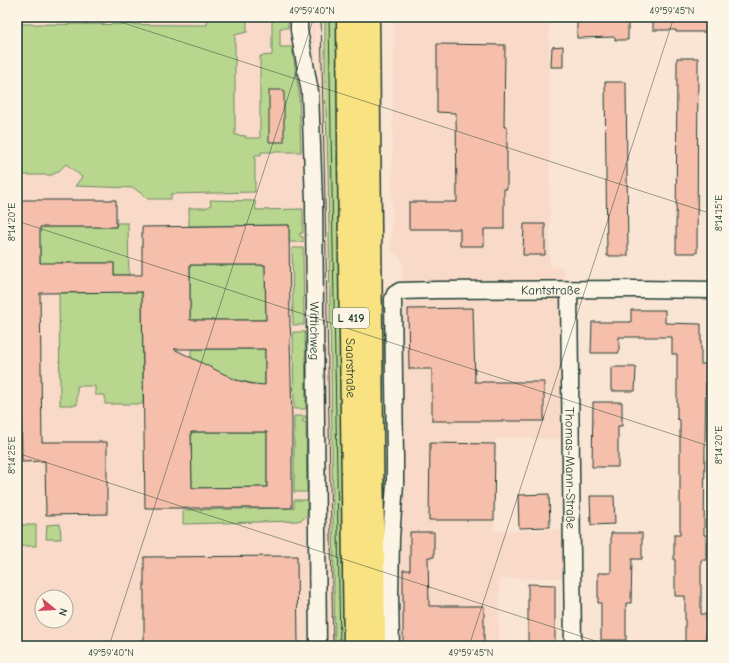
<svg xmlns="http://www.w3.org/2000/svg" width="729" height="663" font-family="'Comic Neue',sans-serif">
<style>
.built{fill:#f9dac8;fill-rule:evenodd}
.green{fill:#b9d68f;stroke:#6c8a62}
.building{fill:#f6bfab;stroke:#1f3d34;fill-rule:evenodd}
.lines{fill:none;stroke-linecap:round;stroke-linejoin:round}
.minor-casing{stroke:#1f3d34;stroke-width:19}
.trunk-casing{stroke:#1f3d34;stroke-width:25}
.minor{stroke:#fcf5e5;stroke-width:16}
.trunk{stroke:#f8e281;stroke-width:22}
.tram{stroke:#1f3d34;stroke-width:1}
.ticks{fill:none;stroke:#1f3d34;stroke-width:1;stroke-opacity:0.45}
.labels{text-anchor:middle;stroke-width:3;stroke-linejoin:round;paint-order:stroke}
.shield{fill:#fcf5e5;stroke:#617469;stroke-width:1}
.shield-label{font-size:12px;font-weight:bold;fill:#1f3d34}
.street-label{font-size:13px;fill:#1f3d34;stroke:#fcf5e5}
.neatline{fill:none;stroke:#1f3d34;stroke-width:1.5}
.ticks-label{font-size:10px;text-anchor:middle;fill:#1f3d34}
</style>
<rect width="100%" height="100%" fill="#fae5d4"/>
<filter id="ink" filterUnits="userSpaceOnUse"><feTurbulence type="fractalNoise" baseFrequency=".025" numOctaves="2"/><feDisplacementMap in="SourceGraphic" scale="8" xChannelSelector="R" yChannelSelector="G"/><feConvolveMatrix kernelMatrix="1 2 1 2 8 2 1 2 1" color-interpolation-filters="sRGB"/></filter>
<g filter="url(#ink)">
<!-- built -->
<path class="built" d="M 17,17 L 317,17 L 316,58 L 320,131 L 318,17 L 333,17 L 337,169 L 345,646 L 17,646 ZM 42,597 L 66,597 L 66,621 L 42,621 Z
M 394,17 L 549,17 L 550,266 L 564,267 L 563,439 L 495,438 L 494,531 L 563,529 L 563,578 L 500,579 L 499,646 L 402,646 L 400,569 L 404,437 L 402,284 L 402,260 L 391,251 Z"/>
<!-- green -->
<path class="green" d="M 207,17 L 247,17 L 247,32 L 235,35 L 235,135 L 246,136 L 245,138 L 260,138 L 260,56 L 272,55 L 272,17 L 288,17 L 288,28 L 280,28 L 280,47 L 292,47 L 299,93 L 301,152 L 261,152 L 261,155 L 255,155 L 255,192 L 171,194 L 171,199 L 148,199 L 134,188 L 75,186 L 82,177 L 66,164 L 59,171 L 52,175 L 17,175 L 17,24 L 202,25 L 207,25 Z
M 325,17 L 338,17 L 340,154 L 337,155 L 345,646 L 335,646 L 328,170 L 325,82 Z
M 210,200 L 255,201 L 256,210 L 303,209 L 303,233 L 300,233 L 300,236 L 303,237 L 303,242 L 289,242 L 289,225 L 189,226 L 189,208 L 206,208 L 211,205 Z
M 117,223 L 128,223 L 129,275 L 114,275 L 114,263 L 58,263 L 40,275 L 40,247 L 38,227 L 116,227 Z
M 292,248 L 303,248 L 304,325 L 293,325 Z
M 190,265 L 265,265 L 266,320 L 190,320 Z
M 142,292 L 143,404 L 105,404 L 105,395 L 95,395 L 95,386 L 77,386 L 77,405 L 60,405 L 59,293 Z
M 293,332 L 305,332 L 306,409 L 294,409 Z
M 191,349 L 265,349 L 265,402 L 260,385 L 236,380 L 191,363 Z
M 294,416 L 306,416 L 306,419 L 303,419 L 303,422 L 306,422 L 307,492 L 294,492 Z
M 191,432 L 267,432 L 267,487 L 192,488 Z
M 294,500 L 307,500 C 307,510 310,519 297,521 L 183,524 L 183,510 L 294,508 Z
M 60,524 L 61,539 L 46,539 L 47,525 Z
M 17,525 L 36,525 L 36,546 L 17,546 Z
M 17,611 L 20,611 L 21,646 L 17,646 Z"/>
<!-- building -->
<path class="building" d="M 577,17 L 628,17 L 628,40 L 615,40 L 615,37 L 577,38 Z
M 653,17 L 712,17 L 712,32 L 676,32 L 676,30 L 653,30 Z
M 437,44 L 505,45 L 504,127 L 507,127 L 507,189 L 504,189 L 504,229 L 484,229 L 484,246 L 460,246 L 460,229 L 409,229 L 409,202 L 457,202 L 456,113 L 437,112 Z
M 563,46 L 563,67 L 551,67 L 552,47 Z
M 677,58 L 698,58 L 697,253 L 676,253 Z
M 605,82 L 626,82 L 628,256 L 607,256 Z
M 269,90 L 284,90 L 284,142 L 269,142 Z
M 17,200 L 116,200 L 116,227 L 40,227 L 40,263 L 114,263 L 114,275 L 142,275 L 142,227 L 289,225 L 290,325 L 291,338 L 290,338 L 292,421 L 292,508 L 145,508 L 142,292 L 40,293 L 42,442 L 107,442 L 107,514 L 46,515 L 45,461 L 22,462 L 21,395 L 17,395 L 17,258 L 20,258 L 20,227 L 17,227 ZM 190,265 L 265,265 L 266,320 L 190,320 ZM 174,349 L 265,349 L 265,385 L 252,384 L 236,380 ZM 191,432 L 267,432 L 267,487 L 192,488 Z
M 524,224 L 545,224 L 545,255 L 523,255 Z
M 473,308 L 475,382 L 544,382 L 544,421 L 432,421 L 432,369 L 409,369 L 408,309 Z
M 631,310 L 665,310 L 665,323 L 701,324 L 701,364 L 706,364 L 704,535 L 706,535 L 706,560 L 701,560 L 701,614 L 706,614 L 706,642 L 685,642 L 685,596 L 675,596 L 675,560 L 674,560 L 674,535 L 680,535 L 680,420 L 677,419 L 677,354 L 672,354 L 672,337 L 619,337 L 619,353 L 591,353 L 592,322 L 631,322 Z
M 611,367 L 636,367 L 635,391 L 611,391 Z
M 593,402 L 622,402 L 622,426 L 618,426 L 618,467 L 592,467 Z
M 430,443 L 495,444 L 494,520 L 429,520 Z
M 549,494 L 550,527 L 519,528 L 518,495 Z
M 590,496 L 614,496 L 615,524 L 591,525 Z
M 410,532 L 434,532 L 434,557 L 428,557 L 429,606 L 484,606 L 484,644 L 403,645 L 403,570 L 410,570 Z
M 611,533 L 642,533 L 642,559 L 632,559 L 631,603 L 626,603 L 626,640 L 601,640 L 601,603 L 598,603 L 598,573 L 611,573 Z
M 297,556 L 298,646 L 144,646 L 144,557 Z
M 528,584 L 555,585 L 555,646 L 528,646 Z"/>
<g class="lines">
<defs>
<g id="minor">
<path id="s1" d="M 299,17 L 299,30 L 310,92 L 314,201 L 318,646"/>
<path id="s2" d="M 569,290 L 573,646"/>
<path id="s3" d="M 391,646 L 390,598 L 391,538 L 395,484 L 395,458 L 393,299 L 395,294 L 400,291 L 437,290 L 636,289 L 712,290"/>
</g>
<g id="trunk">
<path id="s4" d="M 348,17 L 350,260 L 355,646"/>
<path d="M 368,17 L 374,646"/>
</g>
</defs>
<!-- minor casing -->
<use href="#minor" class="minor-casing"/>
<!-- trunk casing -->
<use href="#trunk" class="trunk-casing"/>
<!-- minor -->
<use href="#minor" class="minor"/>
<!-- trunk -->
<use href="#trunk" class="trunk"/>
<!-- tram -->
<path class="tram" d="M 321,17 L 325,201 L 333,646
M 329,17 L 340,646"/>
</g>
</g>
<!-- ticks -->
<path class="ticks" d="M 105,17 L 712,214M 17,221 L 712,447M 17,453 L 611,646M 109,646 L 314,17M 469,646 L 674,17"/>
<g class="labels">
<!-- shield labels -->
<rect class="shield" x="333" y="308" width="36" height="20" rx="3"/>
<g class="shield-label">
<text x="351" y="322">L 419</text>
</g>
<!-- street labels -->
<g class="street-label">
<text dy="5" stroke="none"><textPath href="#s3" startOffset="509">Kantstraße</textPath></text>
<text dy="5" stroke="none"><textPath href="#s1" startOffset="315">Wittichweg</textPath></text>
<text dy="5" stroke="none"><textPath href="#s4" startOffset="351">Saarstraße</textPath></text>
<text dy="5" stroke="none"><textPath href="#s2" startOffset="178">Thomas-Mann-Straße</textPath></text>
</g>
</g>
<!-- margin -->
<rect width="729" height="663" fill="none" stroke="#fcf5e5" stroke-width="44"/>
<!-- north arrow -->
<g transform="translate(54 609) rotate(108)"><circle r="19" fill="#fcf5e5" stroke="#a4ab9e"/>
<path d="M0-3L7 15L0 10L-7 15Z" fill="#d1495b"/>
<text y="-6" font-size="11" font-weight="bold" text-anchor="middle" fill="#1f3d34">N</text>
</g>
<rect x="22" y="22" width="685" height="619" class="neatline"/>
<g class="ticks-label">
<text x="312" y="14">49°59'40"N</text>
<text x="672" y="14">49°59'45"N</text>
<text transform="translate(718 213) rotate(-90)" y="4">8°14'15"E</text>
<text transform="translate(11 222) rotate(-90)" y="4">8°14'20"E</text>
<text transform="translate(718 445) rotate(-90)" y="4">8°14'20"E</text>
<text transform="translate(11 455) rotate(-90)" y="4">8°14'25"E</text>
<text x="111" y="656">49°59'40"N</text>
<text x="471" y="656">49°59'45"N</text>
</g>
</svg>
